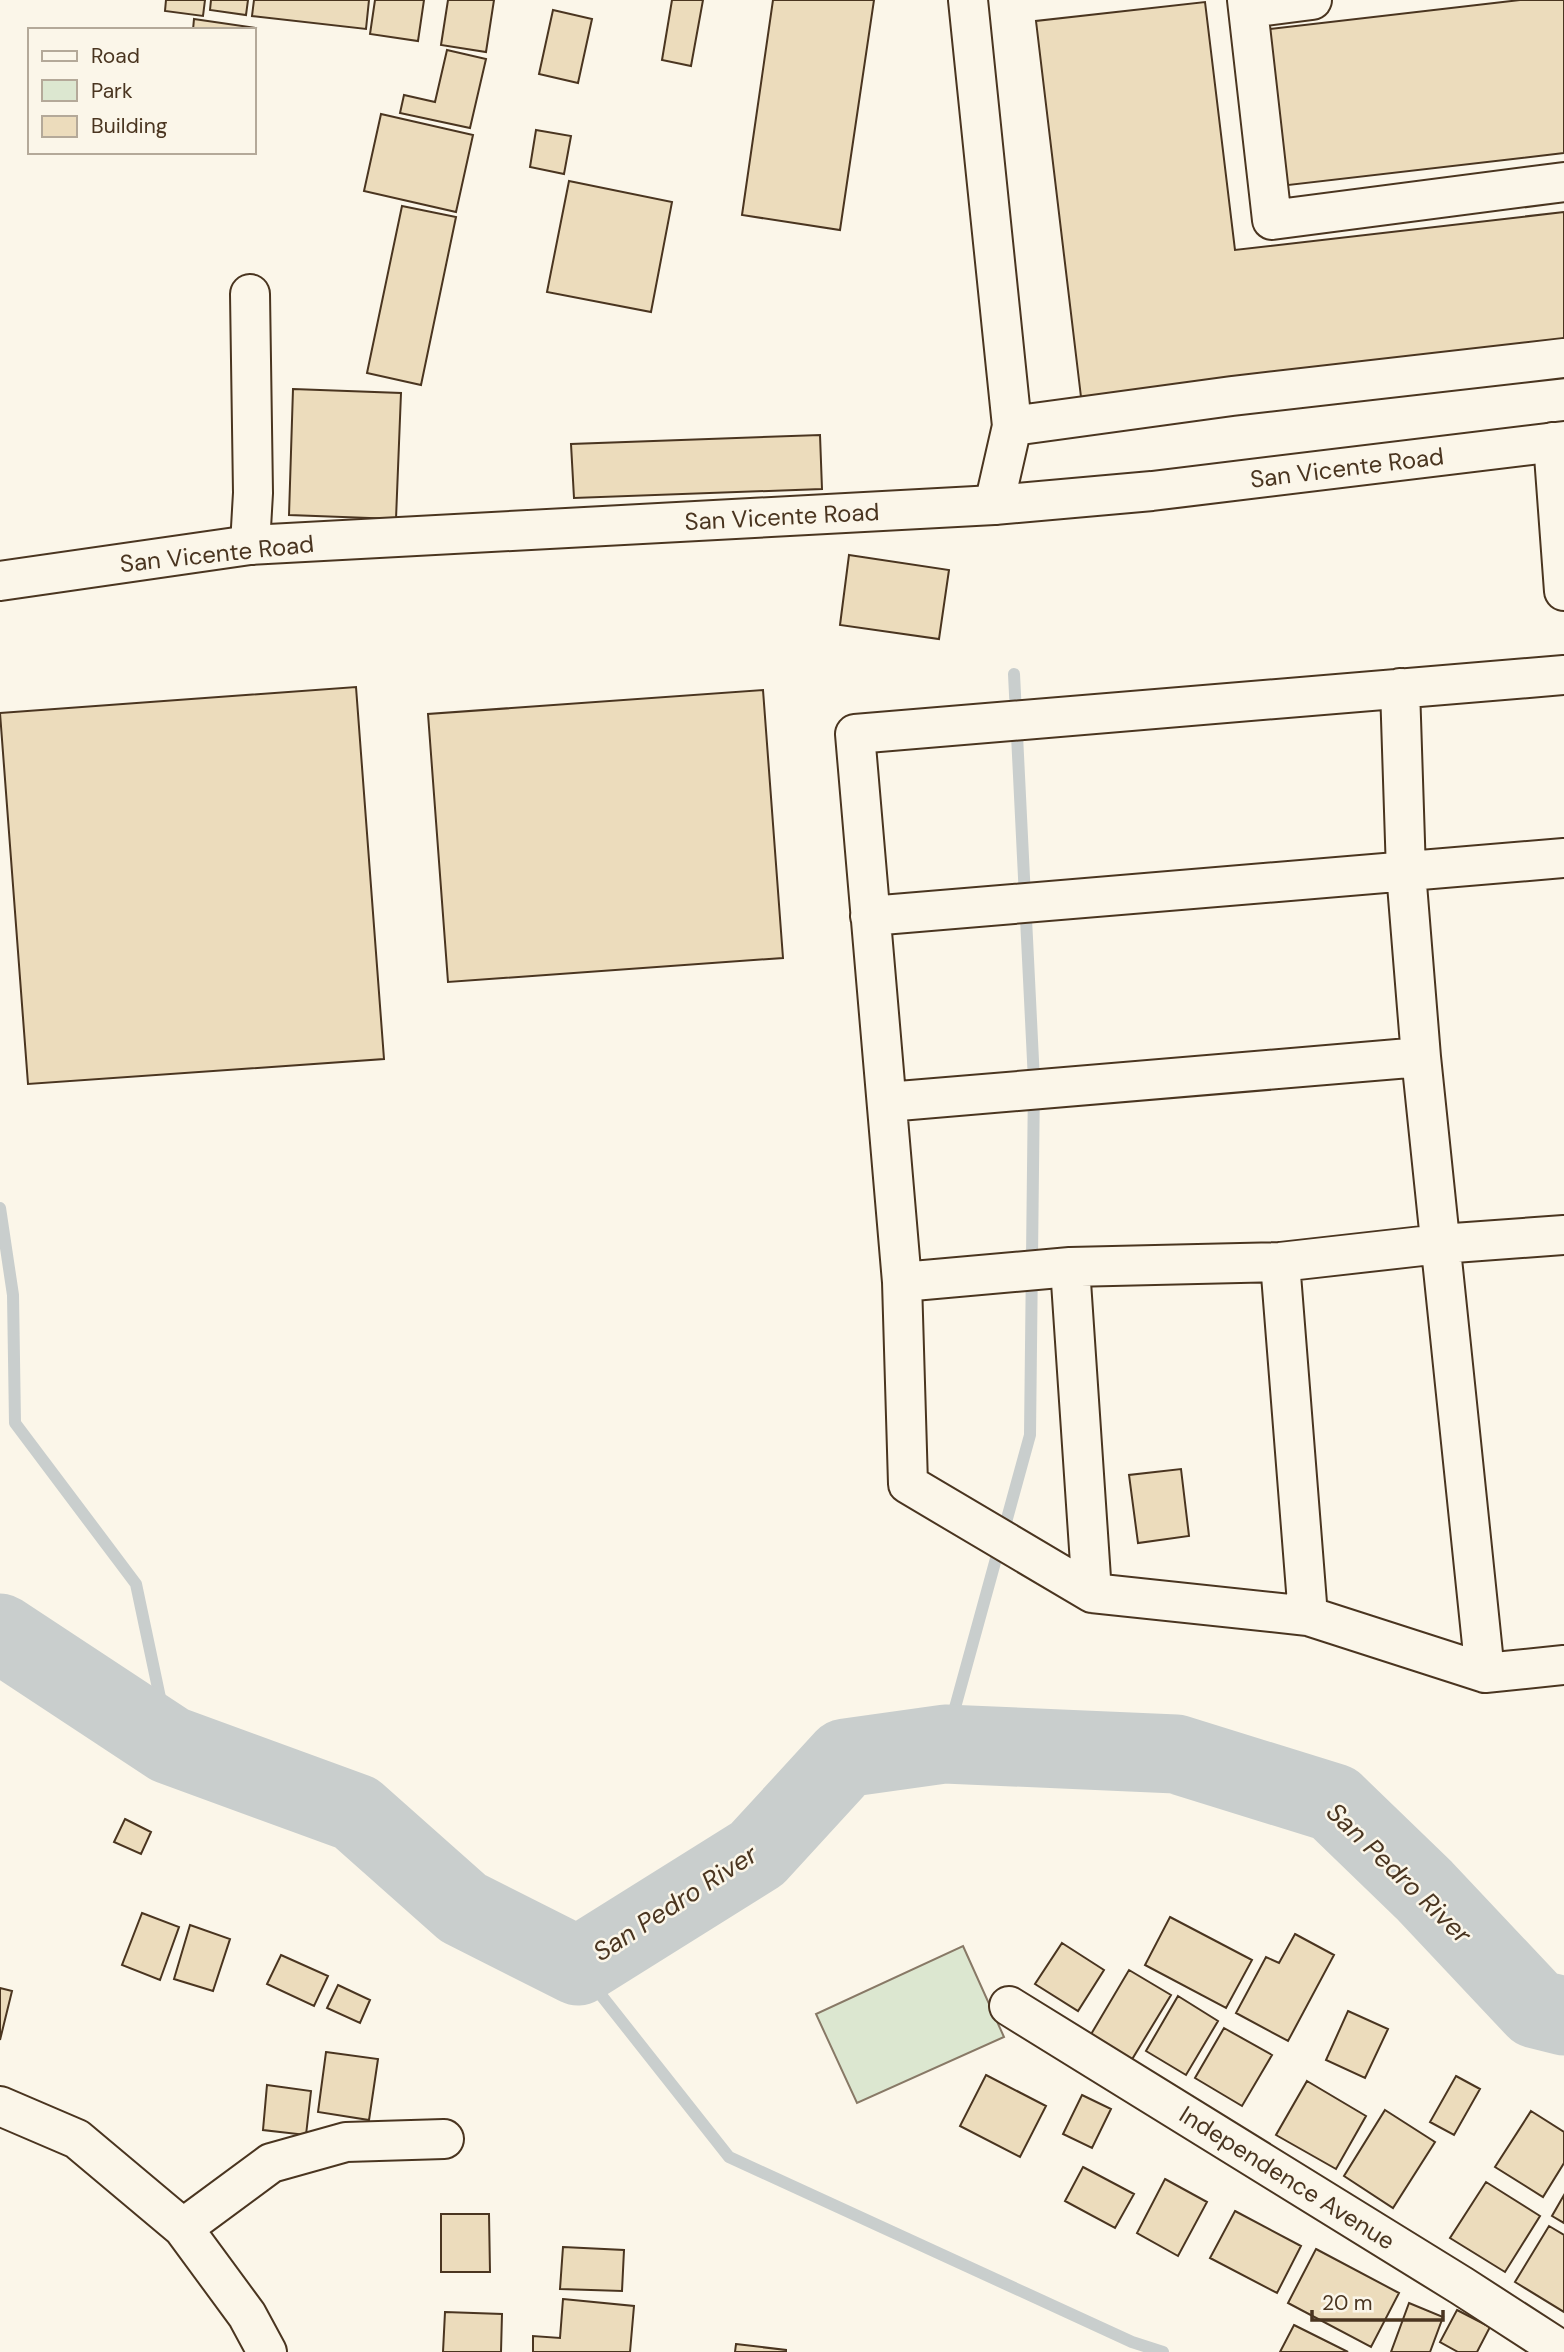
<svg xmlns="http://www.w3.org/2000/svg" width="1564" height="2352" font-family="'DM Sans',sans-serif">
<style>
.green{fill:#dce7d0;stroke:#887966;stroke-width:2}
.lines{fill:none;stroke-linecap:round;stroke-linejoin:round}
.stream{stroke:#c9cecd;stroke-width:12}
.river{stroke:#c9cecd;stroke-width:79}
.building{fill:#ecdcbc;stroke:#4a3520;stroke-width:2}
.minor-casing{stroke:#4a3520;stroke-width:42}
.major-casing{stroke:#4a3520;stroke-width:42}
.minor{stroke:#fbf6e9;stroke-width:38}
.major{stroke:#fbf6e9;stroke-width:38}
.labels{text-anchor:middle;stroke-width:5;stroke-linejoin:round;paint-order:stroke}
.street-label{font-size:24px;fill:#4a3520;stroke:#fbf6e9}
.water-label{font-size:26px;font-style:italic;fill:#4a3520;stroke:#fbf6e9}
</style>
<rect width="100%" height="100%" fill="#fbf6e9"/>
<!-- green -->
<path class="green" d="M 963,1946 L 1004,2037 L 857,2103 L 816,2014 Z"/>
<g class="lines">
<!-- stream -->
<path class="stream" d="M 0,1208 L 13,1295 L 15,1423 L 136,1584 L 170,1745
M 945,1744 L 1030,1435 L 1034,1081 L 1014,674
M 578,1966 L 729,2157 L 1132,2342 L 1163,2352"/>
<!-- river -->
<path class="river" d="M 0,1633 L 170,1745 L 356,1813 L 463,1908 L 578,1966 L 757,1854 L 845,1758 L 945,1744 L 1176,1754 L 1334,1803 L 1424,1890 L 1536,2009 L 1564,2016"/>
</g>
<!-- building -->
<path class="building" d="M 166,0 L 205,0 L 203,16 L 165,11 Z
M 211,0 L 248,0 L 246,15 L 210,10 Z
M 254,0 L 369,0 L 366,29 L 252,16 Z
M 375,0 L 424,0 L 418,41 L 370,34 Z
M 448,0 L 494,0 L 486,52 L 441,45 Z
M 672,0 L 703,0 L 691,66 L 662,60 Z
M 773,0 L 874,0 L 840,230 L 742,215 Z
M 1520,0 L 1564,0 L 1564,153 L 1280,186 L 1261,30 Z
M 1205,2 L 1235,250 L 1564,212 L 1564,341 L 1081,397 L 1036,21 Z
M 553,10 L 592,19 L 578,83 L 539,74 Z
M 194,19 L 256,28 L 254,41 L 254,30 L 193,30 Z
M 447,50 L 486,59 L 470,128 L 400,113 L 404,95 L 435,102 Z
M 381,114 L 473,135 L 456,212 L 364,191 Z
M 536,130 L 571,136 L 564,174 L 530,167 Z
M 569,181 L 672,202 L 651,312 L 547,292 Z
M 402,206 L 456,217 L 421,385 L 367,373 Z
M 293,389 L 401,393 L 396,519 L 289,515 Z
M 820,435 L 822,489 L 574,498 L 571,444 Z
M 849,555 L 949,570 L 939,639 L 840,625 Z
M 356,687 L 384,1059 L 28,1084 L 0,713 Z
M 763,690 L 783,958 L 448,982 L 428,714 Z
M 1181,1469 L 1189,1536 L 1138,1543 L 1129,1475 Z
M 125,1819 L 151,1832 L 141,1854 L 114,1842 Z
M 142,1913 L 179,1927 L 160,1980 L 122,1965 Z
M 1170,1917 L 1252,1960 L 1226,2008 L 1145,1965 Z
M 190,1925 L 230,1939 L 213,1991 L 174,1979 Z
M 1295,1934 L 1334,1955 L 1288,2041 L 1236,2013 L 1266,1957 L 1279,1963 Z
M 1062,1943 L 1104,1970 L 1078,2011 L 1035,1984 Z
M 281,1955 L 328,1976 L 314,2006 L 267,1984 Z
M 1129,1970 L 1171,1995 L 1131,2061 L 1090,2036 Z
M 338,1985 L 370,2000 L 360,2023 L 327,2008 Z
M 0,1988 L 12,1991 L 0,2040 Z
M 1178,1996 L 1218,2021 L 1186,2075 L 1146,2051 Z
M 1348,2011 L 1388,2029 L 1365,2078 L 1326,2060 Z
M 1224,2028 L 1272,2055 L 1242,2106 L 1195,2078 Z
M 326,2052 L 378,2059 L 369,2120 L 318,2112 Z
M 986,2075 L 1046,2106 L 1020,2157 L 960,2126 Z
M 1456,2076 L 1480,2089 L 1454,2135 L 1430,2122 Z
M 1307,2081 L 1366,2116 L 1336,2169 L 1276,2135 Z
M 267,2085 L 311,2091 L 306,2135 L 263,2130 Z
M 1082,2095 L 1111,2109 L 1092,2148 L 1063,2134 Z
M 1385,2110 L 1435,2142 L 1393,2208 L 1344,2176 Z
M 1531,2111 L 1564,2132 L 1564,2163 L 1543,2197 L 1495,2167 Z
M 1083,2167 L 1134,2194 L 1115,2228 L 1065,2201 Z
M 1165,2179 L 1207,2202 L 1178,2256 L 1137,2233 Z
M 1486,2182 L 1540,2216 L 1505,2272 L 1450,2238 Z
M 1564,2195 L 1564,2223 L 1552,2216 Z
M 1235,2211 L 1301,2246 L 1277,2293 L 1210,2258 Z
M 441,2214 L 489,2214 L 490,2272 L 441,2272 Z
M 1549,2226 L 1564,2235 L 1564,2312 L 1515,2282 Z
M 563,2247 L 624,2250 L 622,2291 L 560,2289 Z
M 1316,2249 L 1399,2293 L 1371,2347 L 1288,2303 Z
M 563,2299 L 634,2306 L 630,2352 L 533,2352 L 533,2336 L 560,2338 Z
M 1409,2303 L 1443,2317 L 1430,2352 L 1391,2352 Z
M 1457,2310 L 1490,2327 L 1477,2352 L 1458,2352 L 1440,2342 Z
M 445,2312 L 502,2314 L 501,2352 L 443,2352 Z
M 1294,2325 L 1348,2352 L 1280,2352 Z
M 736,2344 L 786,2350 L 786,2352 L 735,2352 Z"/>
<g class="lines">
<defs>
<path id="minor" d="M 968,0 L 1012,426 L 994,505
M 1247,0 L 1272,220 L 1564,182
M 1248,8 L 1312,0
M 1012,426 L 1232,396 L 1564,358
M 1553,442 L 1564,591
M 250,545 L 253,493 L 250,294
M 1564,675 L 855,734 L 902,1282 L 908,1484 L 1092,1593 L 1308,1616 L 1485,1673 L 1564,1665
M 1400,688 L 1406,872 L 1421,1057 L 1485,1673
M 870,916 L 1564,858
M 887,1102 L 1421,1057
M 1280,1262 L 1308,1616
M 1070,1267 L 1092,1593
M 902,1282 L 1070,1267 L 1280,1262 L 1440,1244 L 1564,1235
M 1009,2006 L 1462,2286 L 1564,2352
M 0,2106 L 77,2139 L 183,2228 L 247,2315 L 267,2352
M 183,2228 L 271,2163 L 346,2142 L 444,2139"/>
<path id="major" d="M 0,581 L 250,545 L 994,505 L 1152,491 L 1564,441"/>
</defs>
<!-- minor casing -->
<use href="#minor" class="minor-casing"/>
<!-- major casing -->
<use href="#major" class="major-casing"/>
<!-- minor -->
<use href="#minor" class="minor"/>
<!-- major -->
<use href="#major" class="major"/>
</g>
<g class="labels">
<!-- street labels -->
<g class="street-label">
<text transform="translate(1347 468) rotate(-7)" y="8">San Vicente Road</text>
<text transform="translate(782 517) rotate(-3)" y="8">San Vicente Road</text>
<text transform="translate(217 554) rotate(-6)" y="8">San Vicente Road</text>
<text transform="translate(1287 2178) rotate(32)" y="8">Independence Avenue</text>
</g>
<!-- water labels -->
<g class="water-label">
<text transform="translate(1399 1873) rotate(44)" y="9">San Pedro River</text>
<text transform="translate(675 1903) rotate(-33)" y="9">San Pedro River</text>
</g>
</g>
<!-- legend -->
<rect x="28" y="28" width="228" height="126" fill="#fbf6e9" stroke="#b4a999" stroke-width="2"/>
<rect x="42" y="51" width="35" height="10" fill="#fbf6e9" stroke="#b4a999" stroke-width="2"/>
<text x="91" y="63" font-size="21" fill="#4a3520">Road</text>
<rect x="42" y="80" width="35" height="21" fill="#dce7d0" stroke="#b4a999" stroke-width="2"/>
<text x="91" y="98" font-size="21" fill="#4a3520">Park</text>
<rect x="42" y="116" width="35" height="21" fill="#ecdcbc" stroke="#b4a999" stroke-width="2"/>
<text x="91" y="133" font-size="21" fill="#4a3520">Building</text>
<!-- scale -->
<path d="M1312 2310v10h131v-10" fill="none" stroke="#4a3520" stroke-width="3.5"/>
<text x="1322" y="2310" font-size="21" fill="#4a3520" stroke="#fbf6e9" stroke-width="5" paint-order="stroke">20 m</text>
</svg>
